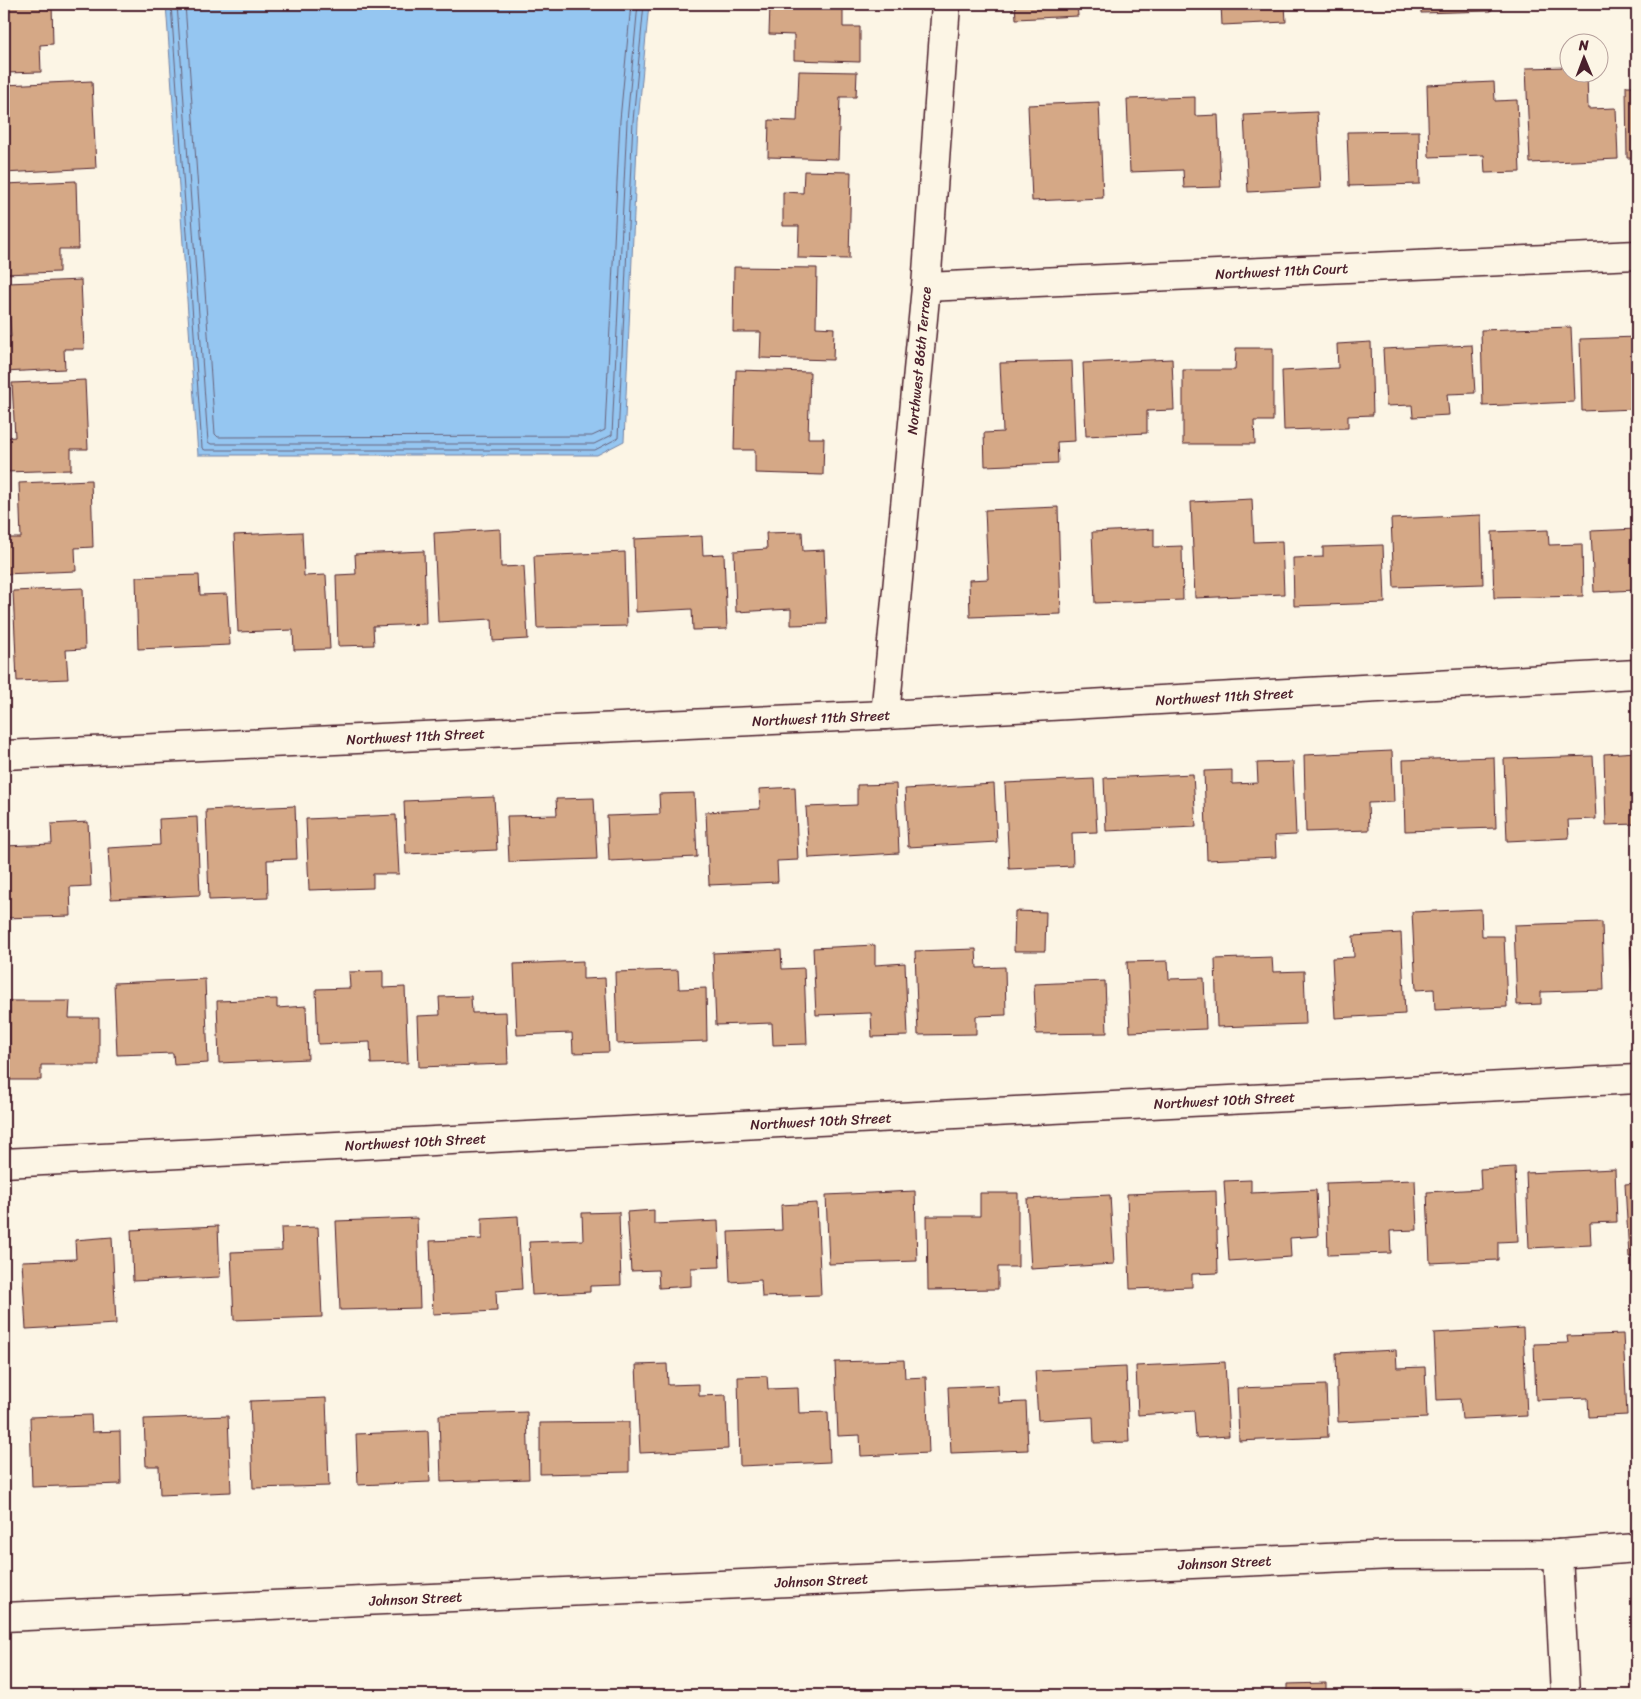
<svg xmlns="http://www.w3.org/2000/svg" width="1641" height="1699" font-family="Sriracha,sans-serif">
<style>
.water{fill:#95c6f1;stroke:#7783a2}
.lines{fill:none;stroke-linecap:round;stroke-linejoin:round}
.shore{stroke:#68627a;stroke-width:1}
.building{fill:#d5a886;stroke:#4a1f2b}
.street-casing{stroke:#4a1f2b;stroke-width:31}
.secondary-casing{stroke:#4a1f2b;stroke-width:31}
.street{stroke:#fcf5e5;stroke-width:28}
.secondary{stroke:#fcf5e5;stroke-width:28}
.labels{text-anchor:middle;stroke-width:5;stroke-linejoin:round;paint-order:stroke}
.street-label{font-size:14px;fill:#4a1f2b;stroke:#fcf5e5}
</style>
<rect width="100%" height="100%" fill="#fcf5e5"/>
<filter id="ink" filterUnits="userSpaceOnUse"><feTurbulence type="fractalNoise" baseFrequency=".02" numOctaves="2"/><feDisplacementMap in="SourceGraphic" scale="10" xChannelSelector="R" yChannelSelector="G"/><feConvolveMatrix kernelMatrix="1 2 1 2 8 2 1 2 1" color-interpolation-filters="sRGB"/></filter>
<g filter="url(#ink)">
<!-- water -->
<path class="water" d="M 166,4 L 649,4 L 638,122 L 624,441 L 597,455 L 198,455 Z"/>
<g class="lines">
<!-- shore -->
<path class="shore" d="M 171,4 L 202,448 L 205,450 L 595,450 L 618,438 L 633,121 L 644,4
M 177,4 L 208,442 L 211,444 L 594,444 L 612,435 L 627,121 L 638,4
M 185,4 L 215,434 L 218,437 L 592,436 L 605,430 L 620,120 L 631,4"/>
</g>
<!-- building -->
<path class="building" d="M 4,4 L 52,4 L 53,44 L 40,45 L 41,72 L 4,73 Z
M 770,4 L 843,4 L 843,27 L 860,27 L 860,62 L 794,60 L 794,35 L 769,34 Z
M 1015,4 L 1077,4 L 1078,16 L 1016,19 Z
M 1221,4 L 1285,4 L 1286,22 L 1222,25 Z
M 1421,4 L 1490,4 L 1491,11 L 1421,13 Z
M 1568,67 L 1568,72 L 1587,72 L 1588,109 L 1616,108 L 1618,159 L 1530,163 L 1526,68 Z
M 799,71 L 857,72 L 856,97 L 840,97 L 838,159 L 768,157 L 769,120 L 797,121 Z
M 92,81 L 96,168 L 4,173 L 4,85 Z
M 1494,82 L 1495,101 L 1517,100 L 1520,172 L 1485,173 L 1484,155 L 1429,157 L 1427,85 Z
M 1626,86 L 1637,86 L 1637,158 L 1627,158 Z
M 1195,97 L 1195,116 L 1218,115 L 1221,187 L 1184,188 L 1183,170 L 1130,172 L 1127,99 Z
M 1099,102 L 1103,198 L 1032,201 L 1028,105 Z
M 1317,112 L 1321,188 L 1248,192 L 1244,115 Z
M 1419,131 L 1420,184 L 1349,186 L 1347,132 Z
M 804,171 L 851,172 L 849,259 L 798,258 L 799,226 L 783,226 L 783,192 L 803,193 Z
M 76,181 L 78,249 L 59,249 L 59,272 L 4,274 L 4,184 Z
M 734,267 L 817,268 L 816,327 L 834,328 L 833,360 L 760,358 L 761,332 L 733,332 Z
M 81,280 L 84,349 L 64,349 L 65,369 L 4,372 L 4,337 L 11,337 L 8,283 Z
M 1571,327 L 1574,402 L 1483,406 L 1481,330 Z
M 1637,337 L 1637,409 L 1582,411 L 1580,339 Z
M 1371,342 L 1373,415 L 1348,416 L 1348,428 L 1284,430 L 1282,371 L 1338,368 L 1337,344 Z
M 1472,345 L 1475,393 L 1447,394 L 1449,415 L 1413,417 L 1412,405 L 1386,406 L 1383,349 Z
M 1236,348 L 1273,348 L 1273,421 L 1254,421 L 1255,444 L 1183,444 L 1183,370 L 1235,370 Z
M 1172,359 L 1174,410 L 1147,411 L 1147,433 L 1086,436 L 1083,363 Z
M 1072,361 L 1075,441 L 1057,442 L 1058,463 L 985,466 L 984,433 L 1003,432 L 1000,363 Z
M 736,370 L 810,372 L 808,438 L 824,438 L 823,475 L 755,473 L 755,450 L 734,450 Z
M 85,380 L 88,449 L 71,449 L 71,470 L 4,472 L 4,438 L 15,437 L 12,383 Z
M 91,480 L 93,547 L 75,548 L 76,571 L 4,574 L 4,538 L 21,538 L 19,483 Z
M 1252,499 L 1254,542 L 1282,541 L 1284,594 L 1195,598 L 1191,502 Z
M 1058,507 L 1061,614 L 970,617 L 969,580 L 988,579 L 985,510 Z
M 1481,515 L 1483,584 L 1394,587 L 1391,519 Z
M 500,529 L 501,567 L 524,566 L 528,639 L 493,641 L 492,619 L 438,622 L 434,533 Z
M 1154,529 L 1154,547 L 1182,546 L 1183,600 L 1095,603 L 1092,532 Z
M 1637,529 L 1637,590 L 1594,592 L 1591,531 Z
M 1548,530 L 1549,545 L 1582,544 L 1583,596 L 1494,598 L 1492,532 Z
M 302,532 L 304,576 L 326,575 L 330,649 L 294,650 L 293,630 L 238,632 L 234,535 Z
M 802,532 L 803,551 L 824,550 L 827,624 L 791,625 L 791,609 L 736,612 L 734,551 L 767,549 L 766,533 Z
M 702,536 L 703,555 L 724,554 L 727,629 L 693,630 L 692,609 L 636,612 L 634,539 Z
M 1383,545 L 1385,603 L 1294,606 L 1293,558 L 1323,557 L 1323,547 Z
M 424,551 L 426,624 L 373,626 L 374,645 L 338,646 L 336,575 L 356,574 L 355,554 Z
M 625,552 L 627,626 L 537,628 L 534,556 Z
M 199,575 L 200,595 L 227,594 L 230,645 L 138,649 L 136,577 Z
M 83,588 L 85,649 L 66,650 L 68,679 L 17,681 L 13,591 Z
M 1392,751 L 1394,802 L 1368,803 L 1369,830 L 1306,832 L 1304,755 Z
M 1637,752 L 1637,824 L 1606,825 L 1604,754 Z
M 1593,756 L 1596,819 L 1568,820 L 1569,838 L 1507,841 L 1504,759 Z
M 1494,757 L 1496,828 L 1405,831 L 1403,760 Z
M 1293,762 L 1296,835 L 1275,836 L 1276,857 L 1207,860 L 1204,771 L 1232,770 L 1232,784 L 1258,783 L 1257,763 Z
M 1193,774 L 1196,827 L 1106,831 L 1104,778 Z
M 1094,779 L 1097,832 L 1072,833 L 1073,866 L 1009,869 L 1005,783 Z
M 896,784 L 899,853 L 809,858 L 806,807 L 857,805 L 857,785 Z
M 994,784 L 997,842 L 908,847 L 905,789 Z
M 795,787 L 798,860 L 777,861 L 778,882 L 709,885 L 706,812 L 760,809 L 759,789 Z
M 694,793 L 697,857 L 609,861 L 607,816 L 660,814 L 659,794 Z
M 494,797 L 497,850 L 406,854 L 404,801 Z
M 594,798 L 597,859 L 509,862 L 507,816 L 557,815 L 556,799 Z
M 295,806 L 297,859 L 267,860 L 268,898 L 209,900 L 206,810 Z
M 396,815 L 399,874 L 373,874 L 373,888 L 309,890 L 306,819 Z
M 197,817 L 200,895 L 111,899 L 108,848 L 160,845 L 159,819 Z
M 88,822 L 91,886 L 70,887 L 71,916 L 4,918 L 4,846 L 52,844 L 51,824 Z
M 1481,909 L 1482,936 L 1504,936 L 1507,1007 L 1435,1010 L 1434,989 L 1416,990 L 1412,912 Z
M 1015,911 L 1046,912 L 1045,951 L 1014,951 Z
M 1602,922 L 1604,990 L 1541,992 L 1541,1004 L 1517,1005 L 1514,925 Z
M 1401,933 L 1405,1014 L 1335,1018 L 1332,958 L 1354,957 L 1353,936 Z
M 1637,935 L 1637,1003 L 1633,1003 L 1630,936 Z
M 875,945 L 875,965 L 905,963 L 908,1036 L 872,1037 L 871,1013 L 816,1015 L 813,948 Z
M 976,949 L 977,968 L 1005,967 L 1006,1015 L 976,1016 L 976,1034 L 918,1035 L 915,951 Z
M 781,950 L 782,969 L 804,968 L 807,1044 L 773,1045 L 772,1023 L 716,1025 L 713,953 Z
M 1272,957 L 1273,972 L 1304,971 L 1306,1024 L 1217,1027 L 1215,959 Z
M 583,961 L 583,979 L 605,978 L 609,1052 L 573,1053 L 572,1033 L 517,1035 L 514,964 Z
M 1168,961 L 1169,979 L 1204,978 L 1206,1029 L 1130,1032 L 1127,962 Z
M 678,970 L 679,989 L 706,988 L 707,1041 L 617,1044 L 615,972 Z
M 383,971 L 383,988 L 405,987 L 408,1063 L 371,1064 L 370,1042 L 318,1044 L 316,989 L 350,988 L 349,972 Z
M 205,979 L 208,1063 L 174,1065 L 173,1053 L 117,1055 L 114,983 Z
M 1105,981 L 1107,1033 L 1036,1034 L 1034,984 Z
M 471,996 L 472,1013 L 506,1012 L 508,1064 L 419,1067 L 417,1016 L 440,1015 L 439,997 Z
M 277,999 L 277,1008 L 306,1006 L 308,1059 L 219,1063 L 217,1001 Z
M 10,1001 L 70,1001 L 69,1018 L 99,1018 L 99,1065 L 41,1065 L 41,1080 L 10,1080 Z
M 1515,1167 L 1518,1241 L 1498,1242 L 1498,1260 L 1430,1263 L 1427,1192 L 1481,1189 L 1480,1169 Z
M 1615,1169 L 1617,1222 L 1590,1223 L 1591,1245 L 1529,1248 L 1526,1173 Z
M 1251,1180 L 1251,1193 L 1316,1190 L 1318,1236 L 1290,1238 L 1291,1257 L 1229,1261 L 1224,1181 Z
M 1415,1180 L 1417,1230 L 1390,1231 L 1391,1253 L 1328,1255 L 1326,1183 Z
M 1637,1183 L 1637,1257 L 1629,1257 L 1625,1184 Z
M 915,1191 L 917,1261 L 829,1264 L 826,1195 Z
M 1216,1191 L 1218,1273 L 1192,1274 L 1192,1287 L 1130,1289 L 1127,1194 Z
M 980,1193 L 1018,1193 L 1018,1267 L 998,1267 L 998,1289 L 928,1290 L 927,1216 L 980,1216 Z
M 1110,1195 L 1114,1264 L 1031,1269 L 1027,1199 Z
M 817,1203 L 821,1295 L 762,1297 L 761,1280 L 730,1282 L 728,1232 L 782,1230 L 781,1205 Z
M 654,1210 L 654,1224 L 718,1221 L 720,1267 L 691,1268 L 691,1286 L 659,1288 L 658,1270 L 631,1271 L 627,1212 Z
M 619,1212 L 621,1285 L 590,1286 L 590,1292 L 532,1295 L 529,1242 L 583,1240 L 582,1213 Z
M 518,1216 L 522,1289 L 496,1291 L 497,1311 L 433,1314 L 430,1241 L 482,1239 L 482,1218 Z
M 417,1218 L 420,1308 L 340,1310 L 336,1221 Z
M 218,1226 L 220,1277 L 133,1281 L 131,1230 Z
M 318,1227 L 322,1317 L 234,1320 L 231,1252 L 282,1250 L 281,1228 Z
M 112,1237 L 116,1324 L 26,1329 L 22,1261 L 76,1259 L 75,1240 Z
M 1523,1328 L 1527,1416 L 1462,1419 L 1460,1399 L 1437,1400 L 1434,1333 Z
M 1623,1334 L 1627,1415 L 1589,1417 L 1588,1398 L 1536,1400 L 1534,1344 L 1568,1343 L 1567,1336 Z
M 1634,1337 L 1637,1337 L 1637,1408 Z
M 1396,1350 L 1397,1368 L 1425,1367 L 1427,1418 L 1338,1422 L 1336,1353 Z
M 904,1360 L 905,1378 L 926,1377 L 929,1453 L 861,1456 L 860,1435 L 838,1436 L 835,1362 Z
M 1225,1362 L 1229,1436 L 1196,1438 L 1194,1411 L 1138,1415 L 1136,1366 Z
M 667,1364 L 668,1385 L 699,1384 L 699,1396 L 726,1395 L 728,1449 L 640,1453 L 636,1365 Z
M 1126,1367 L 1129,1442 L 1094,1443 L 1093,1417 L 1038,1420 L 1035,1371 Z
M 767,1376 L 768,1389 L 798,1388 L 799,1413 L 828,1412 L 830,1462 L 740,1466 L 738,1377 Z
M 998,1385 L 999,1403 L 1026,1402 L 1028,1450 L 951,1453 L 948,1387 Z
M 1326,1385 L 1328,1437 L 1239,1441 L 1237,1388 Z
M 326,1398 L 329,1486 L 253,1488 L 250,1401 Z
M 527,1412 L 529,1479 L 441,1482 L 439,1415 Z
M 91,1415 L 92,1432 L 120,1431 L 121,1484 L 32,1487 L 30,1417 Z
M 228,1416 L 231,1492 L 160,1495 L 159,1466 L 146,1466 L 144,1419 Z
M 629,1422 L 629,1472 L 540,1474 L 540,1423 Z
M 428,1431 L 430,1482 L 358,1485 L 356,1434 Z
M 1326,1683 L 1326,1695 L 1287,1695 L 1287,1684 Z
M 1475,1688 L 1475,1695 L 1374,1695 L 1374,1689 Z
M 1171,1689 L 1171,1695 L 1132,1695 L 1132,1691 Z"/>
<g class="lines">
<defs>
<g id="street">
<path id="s1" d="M 926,287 L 1637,255"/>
<path id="s2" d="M 885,715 L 926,287 L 946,4"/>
<path id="s3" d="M 4,755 L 885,715 L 1637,674"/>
<path id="s4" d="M 4,1163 L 1637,1079"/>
<path d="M 1558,1554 L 1565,1695"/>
</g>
<g id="secondary">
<path id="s5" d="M 4,1617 L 1393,1555 L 1558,1554 L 1637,1548"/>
</g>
</defs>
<!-- street casing -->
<use href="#street" class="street-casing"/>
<!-- secondary casing -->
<use href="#secondary" class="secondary-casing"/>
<!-- street -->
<use href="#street" class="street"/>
<!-- secondary -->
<use href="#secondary" class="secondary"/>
</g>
</g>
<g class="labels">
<!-- street labels -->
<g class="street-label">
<text dy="5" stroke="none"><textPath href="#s1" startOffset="356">Northwest 11th Court</textPath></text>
<text dy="5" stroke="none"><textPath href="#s2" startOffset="356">Northwest 86th Terrace</textPath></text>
<text dy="5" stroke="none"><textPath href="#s3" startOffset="1222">Northwest 11th Street</textPath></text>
<text dy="5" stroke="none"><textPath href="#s3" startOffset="818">Northwest 11th Street</textPath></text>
<text dy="5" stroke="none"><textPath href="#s3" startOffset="412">Northwest 11th Street</textPath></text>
<text dy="5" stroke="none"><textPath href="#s4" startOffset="1222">Northwest 10th Street</textPath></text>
<text dy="5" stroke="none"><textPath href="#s4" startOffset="818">Northwest 10th Street</textPath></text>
<text dy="5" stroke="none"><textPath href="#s4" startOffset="412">Northwest 10th Street</textPath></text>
<text dy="5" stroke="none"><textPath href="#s5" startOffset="1222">Johnson Street</textPath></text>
<text dy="5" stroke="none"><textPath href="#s5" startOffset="818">Johnson Street</textPath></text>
<text dy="5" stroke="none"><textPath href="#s5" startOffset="412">Johnson Street</textPath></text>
</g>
</g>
<!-- margin -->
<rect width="1641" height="1699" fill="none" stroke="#fcf5e5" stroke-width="20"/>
<rect x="10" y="10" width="1621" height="1679" fill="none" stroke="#4a1f2b" stroke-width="2" filter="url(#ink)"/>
<!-- north arrow -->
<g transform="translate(1584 58) rotate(359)"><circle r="24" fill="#fcf5e5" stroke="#b59f9b"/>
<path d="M0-4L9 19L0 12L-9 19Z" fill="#4a1f2b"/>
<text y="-8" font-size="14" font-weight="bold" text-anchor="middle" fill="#4a1f2b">N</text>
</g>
</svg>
